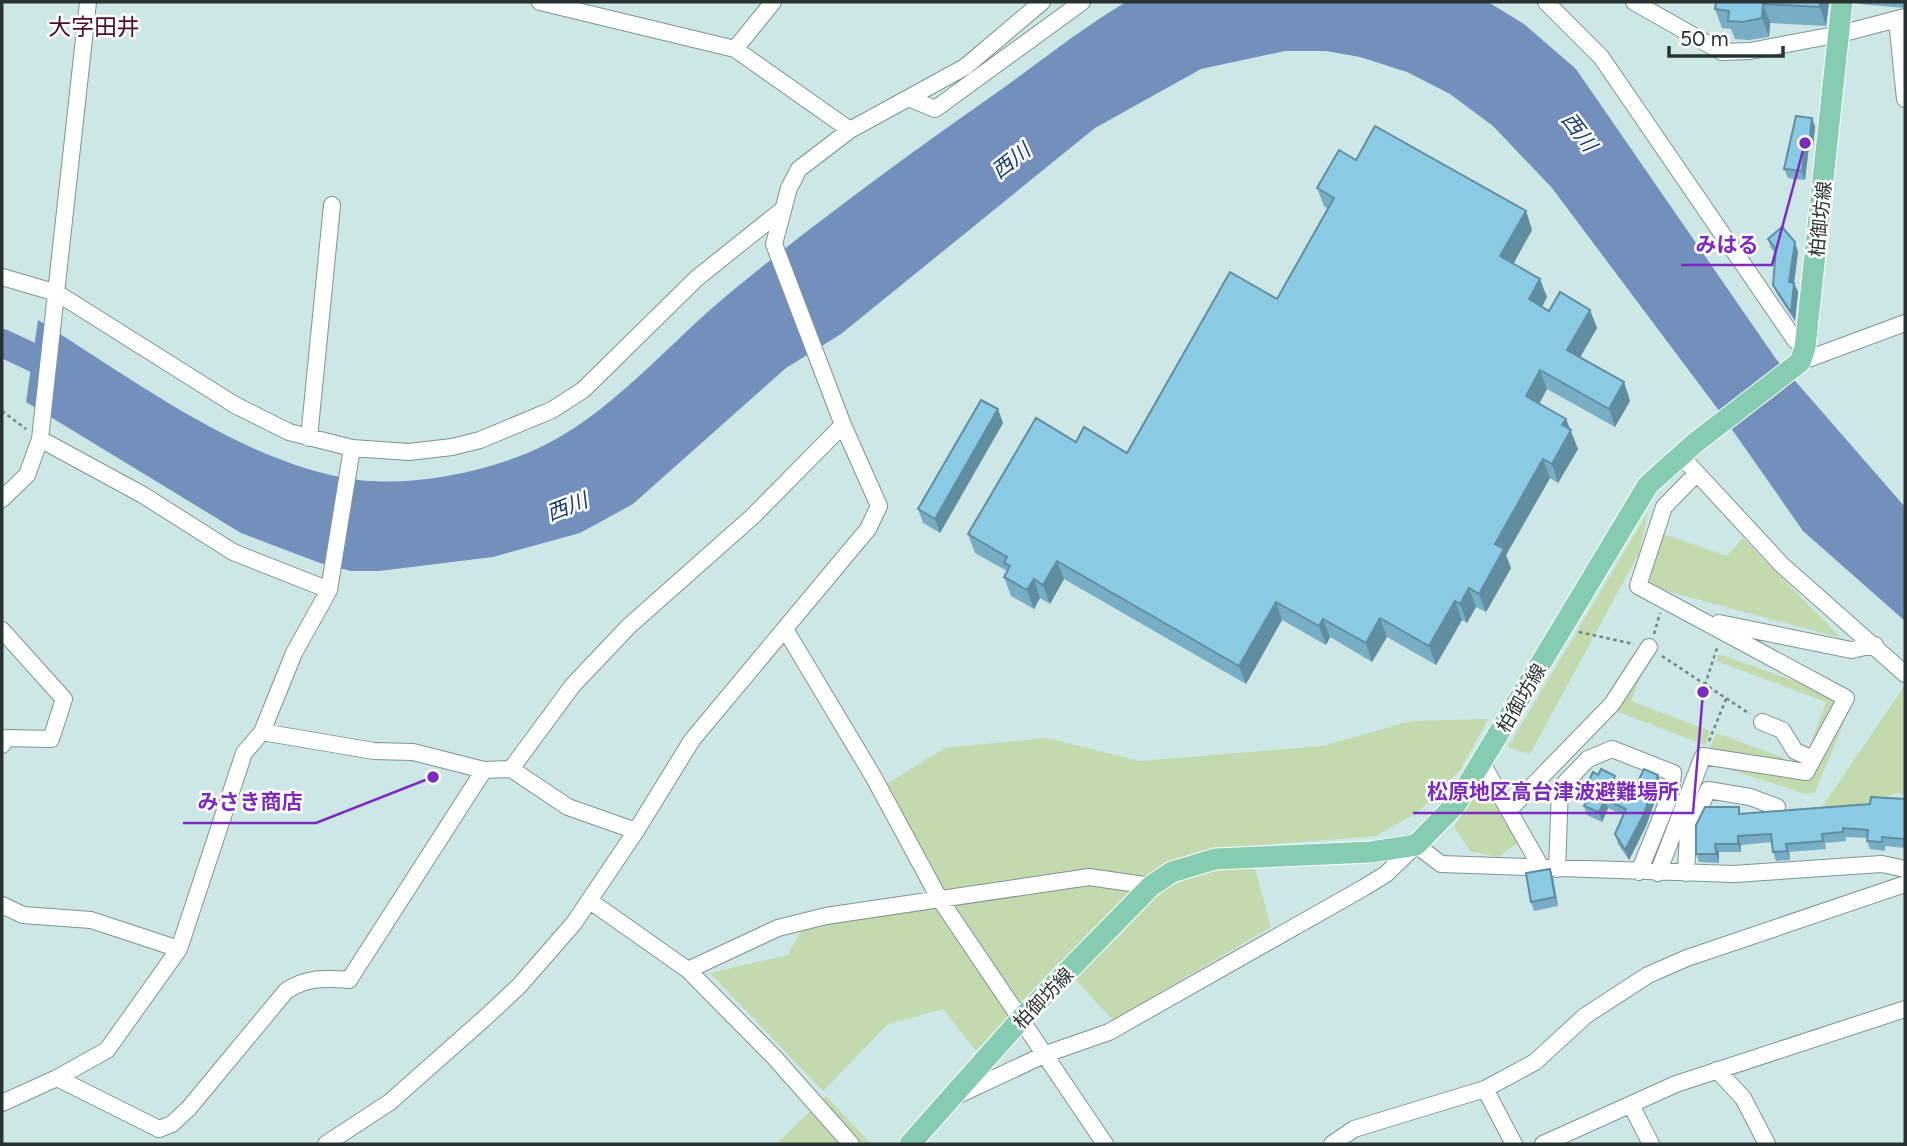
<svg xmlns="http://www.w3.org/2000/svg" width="1907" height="1146" font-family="Figtree,'Noto Sans JP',sans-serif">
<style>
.green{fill:#c3daae}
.water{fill:#7390bd}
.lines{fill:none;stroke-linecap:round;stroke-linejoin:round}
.river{stroke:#7390bd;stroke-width:28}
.minor-casing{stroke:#7d9594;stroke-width:18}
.major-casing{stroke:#fff;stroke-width:23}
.path{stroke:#738483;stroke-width:2.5;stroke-dasharray:3.5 3.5;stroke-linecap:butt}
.minor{stroke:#fff;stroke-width:16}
.major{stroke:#86ccb0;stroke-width:21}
.wall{fill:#78aec5}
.shaded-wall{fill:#618da0}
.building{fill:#8bcae5;stroke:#618da0;stroke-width:2}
.labels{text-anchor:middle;stroke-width:5;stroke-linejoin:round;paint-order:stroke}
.street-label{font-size:19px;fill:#293232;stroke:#fff}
.water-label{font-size:21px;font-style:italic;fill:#163b73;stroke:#fff}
.quarter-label{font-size:23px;fill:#4c0b2c;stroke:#fff}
.leader{fill:none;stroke:#7b2cbf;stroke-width:2.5}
.callout-dot{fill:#7b2cbf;stroke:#fff;stroke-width:2.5}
.callout-label{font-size:21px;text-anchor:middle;font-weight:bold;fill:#7b2cbf;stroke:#fff;stroke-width:5;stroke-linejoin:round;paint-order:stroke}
</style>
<rect width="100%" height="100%" fill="#cde7e6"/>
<!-- green -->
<path class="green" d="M 1648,512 L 1639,553 L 1530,754 L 1508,747 Z
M 1663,534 L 1727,556 L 1743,538 L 1841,638 L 1648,586 Z
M 1719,654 L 1829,693 L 1837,700 L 1812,749 L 1809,748 L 1826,702 L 1716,661 Z
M 1646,662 L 1631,701 L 1710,731 L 1705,745 L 1616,711 Z
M 1905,685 L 1905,795 L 1898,793 L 1859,806 L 1820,810 Z
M 1850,708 L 1815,792 L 1806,794 L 1712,764 L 1784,773 L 1809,781 L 1820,755 Z
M 1488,719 L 1461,769 L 1418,812 L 1376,836 L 1249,846 L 1271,927 L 1113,1020 L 1059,962 L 976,1051 L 943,1009 L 888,1024 L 823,1091 L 710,973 L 788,955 L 804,925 L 950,904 L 883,786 L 945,748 L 1047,738 L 1139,761 L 1323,746 L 1411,721 Z
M 1716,733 L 1784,758 L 1784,761 L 1709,751 Z
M 1483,777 L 1519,842 L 1498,857 L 1470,851 L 1454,827 Z
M 826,1096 L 871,1144 L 776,1144 Z"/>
<!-- water -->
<path class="water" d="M 1126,2 L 1488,2 L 1524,24 L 1576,69 L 1776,359 L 1905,507 L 1905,621 L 1803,531 L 1717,408 L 1552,188 L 1493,126 L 1450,94 L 1407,72 L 1360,57 L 1326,51 L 1285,51 L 1201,69 L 1095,128 L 841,334 L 786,368 L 633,504 L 580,533 L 493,557 L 379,571 L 351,571 L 320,563 L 241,533 L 26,402 L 38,320 C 133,379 247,466 359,480 C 413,486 480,473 530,452 C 608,419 666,345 731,292 C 817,221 908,155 999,91 C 1041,61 1082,28 1126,2 Z"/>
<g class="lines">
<!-- river -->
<path class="river" d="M 2,343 L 66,373"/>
<defs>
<path id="minor" d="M 540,2 L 735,49 L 850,130
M 1546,2 L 1601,57 L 1795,340 L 1805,348
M 1634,2 L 1722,52 L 1750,51 L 1840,34 L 1905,17
M 1897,20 L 1905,99
M 735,49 L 773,2
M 911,99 L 935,109 L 1082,2
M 2,277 L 57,293 L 235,405 L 289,432 L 352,448 L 409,452 L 452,447 L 480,440 L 552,410 L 583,390 L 697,278 L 782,210
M 1800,362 L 1905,323
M 309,438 L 332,205
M 40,439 L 143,495 L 233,552 L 329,590
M 1681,456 L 1782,565 L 1905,674
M 2,499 L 27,475 L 40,439 L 88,2
M 1719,623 L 1851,650 L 1875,645
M 785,629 L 873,776 L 939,898 L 1105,1144
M 2,630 L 64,699 L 51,739 L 7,738 L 2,745
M 1762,722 L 1782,730 L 1795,751 L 1813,759
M 262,732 L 374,751 L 413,752 L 484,770 L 511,769 L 568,807 L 636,831
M 1482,763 L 1542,869
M 511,769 L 573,685 L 629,626 L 752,517 L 843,425
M 1509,810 L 1612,704 L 1649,647
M 1557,869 L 1560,788 L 1588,759 L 1612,749 L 1673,773 L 1671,793 L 1639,872
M 1658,873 L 1703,756 L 1806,772 L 1846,698 L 1638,586 L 1664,507 L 1697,473
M 1686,873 L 1688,833 L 1708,790 L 1750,797 L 1777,807
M 590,901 L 688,970 L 775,1058 L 851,1144
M 2,905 L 23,915 L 91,920 L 179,949
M 688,970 L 778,928 L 826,916 L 1089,877 L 1151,886
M 1717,1070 L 1743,1098 L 1767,1144
M 57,1078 L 159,1129 L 172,1124 L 189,1108 L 286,991 C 307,977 325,978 349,980 L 484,770
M 1485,1089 L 1514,1144
M 956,1096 L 1046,1054 L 1109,1032 L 1365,887 L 1386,874 L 1416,845 L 1441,864 L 1734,874 L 1882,864 L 1905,869
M 2,1103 L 57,1078 L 107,1050 L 179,949 L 244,753 L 262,732 L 294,653 L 329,590 L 352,448
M 1631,1105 L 1651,1144
M 326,1144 L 390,1102 L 487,1016 L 519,986 L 574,923 L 636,831 L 692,740 L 868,529 L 879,506 L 843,425 L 774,244 L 789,188 L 799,169 L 850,130 L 965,67 L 1042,2
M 1332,1144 L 1354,1129 L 1485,1089 L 1535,1062 L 1585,1016 L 1648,975 L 1687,958 L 1905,884
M 1543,1144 L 1676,1084 L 1905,1009"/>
<path id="major" d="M 910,1144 L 1021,1019 L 1151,886 L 1172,872 L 1215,859 L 1371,852 L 1416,845 L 1456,804 L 1648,485 L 1695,443 L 1800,362 L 1805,348 L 1842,2"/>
</defs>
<!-- minor casing -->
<use href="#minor" class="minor-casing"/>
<!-- major casing -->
<use href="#major" class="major-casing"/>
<!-- path -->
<path class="path" d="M 2,411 L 26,429
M 1579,632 L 1634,644
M 1654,634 L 1660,613
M 1662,656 L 1750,714
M 1705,685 L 1718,645
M 1709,741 L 1726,699"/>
<!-- minor -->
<use href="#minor" class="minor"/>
<!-- major -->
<use href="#major" class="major"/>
</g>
<!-- wall -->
<path class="wall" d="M 1716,2 L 1829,2 L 1826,26 L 1770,23 L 1769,37 L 1749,40 L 1735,39 L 1731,29 L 1722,28 L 1715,9 Z
M 1858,2 L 1905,2 L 1905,8 L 1859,4 Z
M 1812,118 L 1815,127 L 1813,146 L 1809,146 L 1805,180 L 1788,178 L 1784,169 Z
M 1356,160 L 1526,211 L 1532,230 L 1513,264 L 1547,297 L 1542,307 L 1549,311 L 1590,310 L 1597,328 L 1580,357 L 1624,382 L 1630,401 L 1615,427 L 1547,389 L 1539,404 L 1566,419 L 1578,449 L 1558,483 L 1550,478 L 1506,555 L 1511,568 L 1486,612 L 1476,607 L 1467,623 L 1462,620 L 1436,665 L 1387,637 L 1372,662 L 1330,637 L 1326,645 L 1282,620 L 1246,684 L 1064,579 L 1050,604 L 1040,598 L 1034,609 L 1011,596 L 1004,577 L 1007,571 L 975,553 L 968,534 L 1076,442 L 1127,453 L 1277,299 L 1328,209 L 1324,206 L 1317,188 Z
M 1768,239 L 1798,252 L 1794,283 L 1798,292 L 1795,321 L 1777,294 L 1773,285 L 1776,254 L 1771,248 Z
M 1003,423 L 940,533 L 923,523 L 918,509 Z
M 1618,783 L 1634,790 L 1661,784 L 1646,826 L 1629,860 L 1618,844 L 1615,834 L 1623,815 L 1608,808 L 1602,822 L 1587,815 L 1584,806 L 1588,796 L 1585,789 Z
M 1905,799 L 1905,848 L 1885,846 L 1885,851 L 1870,849 L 1867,841 L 1867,838 L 1846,837 L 1846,841 L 1825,843 L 1826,849 L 1789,852 L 1790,860 L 1776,861 L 1773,852 L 1772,842 L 1741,845 L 1741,852 L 1719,852 L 1719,863 L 1699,862 L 1696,854 L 1741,814 L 1870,804 Z
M 1550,869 L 1553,878 L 1558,906 L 1534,911 L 1531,902 Z"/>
<!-- shaded-wall -->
<path class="shaded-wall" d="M 1820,2 L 1829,2 L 1826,26 L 1820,7 Z
M 1763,4 L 1770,23 L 1769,37 L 1762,18 Z
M 1812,118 L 1815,127 L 1813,146 L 1810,137 Z
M 1806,137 L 1809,146 L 1805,180 L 1802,171 Z
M 1526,211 L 1532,230 L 1507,275 L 1500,256 Z
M 1795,242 L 1798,252 L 1793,291 L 1789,282 Z
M 1540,279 L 1547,297 L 1536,318 L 1529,299 Z
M 1794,283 L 1798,292 L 1795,321 L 1791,312 Z
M 1590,310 L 1597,328 L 1574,368 L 1567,350 Z
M 1540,370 L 1547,389 L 1533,415 L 1526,396 Z
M 1624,382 L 1630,401 L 1615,427 L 1609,409 Z
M 998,409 L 1003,423 L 940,533 L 935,519 Z
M 1566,419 L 1578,449 L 1558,483 L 1552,464 L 1562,425 Z
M 1543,459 L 1550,478 L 1506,555 L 1511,568 L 1486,612 L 1479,594 L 1495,544 Z
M 1057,561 L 1064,579 L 1050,604 L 1043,585 Z
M 1034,579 L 1040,598 L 1034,609 L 1027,590 Z
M 1469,588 L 1476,607 L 1467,623 L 1460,604 Z
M 1455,601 L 1462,620 L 1436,665 L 1429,646 Z
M 1276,602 L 1282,620 L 1246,684 L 1239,666 Z
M 1380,618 L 1387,637 L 1372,662 L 1366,643 Z
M 1323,619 L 1330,637 L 1326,645 L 1319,626 Z
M 1658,775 L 1661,784 L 1646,826 L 1629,860 L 1625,850 Z
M 1605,799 L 1608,808 L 1602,822 L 1599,812 Z
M 1738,836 L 1741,845 L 1741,852 L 1738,844 Z
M 1715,844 L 1719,852 L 1719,863 L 1716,854 Z
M 1786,844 L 1789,852 L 1790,860 L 1787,851 Z
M 1550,869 L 1553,878 L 1558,906 L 1555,897 Z"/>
<!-- building -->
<path class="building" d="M 1716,2 L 1820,2 L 1820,7 L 1763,4 L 1762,18 L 1743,22 L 1728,21 L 1729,11 L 1715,9 Z
M 1796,116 L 1812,118 L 1810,137 L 1806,137 L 1802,171 L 1784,169 Z
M 1375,126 L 1526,211 L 1500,256 L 1540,279 L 1529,299 L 1549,311 L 1560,292 L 1590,310 L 1567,350 L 1624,382 L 1609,409 L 1540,370 L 1526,396 L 1566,419 L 1562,425 L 1571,430 L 1552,464 L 1543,459 L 1495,544 L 1504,549 L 1479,594 L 1469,588 L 1460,604 L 1455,601 L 1429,646 L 1380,618 L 1366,643 L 1323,619 L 1319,626 L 1276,602 L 1239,666 L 1057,561 L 1043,585 L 1034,579 L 1027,590 L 1004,577 L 1010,566 L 1004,563 L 1007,557 L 968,534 L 1036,418 L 1076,442 L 1084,427 L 1127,453 L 1230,272 L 1277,299 L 1334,198 L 1317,188 L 1339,150 L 1356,160 Z
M 1782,227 L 1795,242 L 1789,282 L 1794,283 L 1791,312 L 1773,285 L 1776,249 L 1768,239 Z
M 981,400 L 998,409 L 935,519 L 918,509 Z
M 1601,769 L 1615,776 L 1613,781 L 1634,790 L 1644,769 L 1658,775 L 1643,816 L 1625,850 L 1615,834 L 1626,809 L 1605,799 L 1599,812 L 1584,806 L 1591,791 L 1585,789 L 1593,772 L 1598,775 Z
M 1871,797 L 1905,799 L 1905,839 L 1882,837 L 1882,842 L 1867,841 L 1868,830 L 1843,828 L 1843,832 L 1822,834 L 1823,841 L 1786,844 L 1787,851 L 1773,852 L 1771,834 L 1738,836 L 1738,844 L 1715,844 L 1716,854 L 1696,854 L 1696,825 L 1705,807 L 1739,807 L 1739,814 L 1870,804 Z
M 1550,869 L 1555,897 L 1531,902 L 1526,873 Z"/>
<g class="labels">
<!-- street labels -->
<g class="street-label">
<text transform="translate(1820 219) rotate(-84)" y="7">柏御坊線</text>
<text transform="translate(1521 698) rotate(-59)" y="7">柏御坊線</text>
<text transform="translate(1043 998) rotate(-46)" y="7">柏御坊線</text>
</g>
<!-- water labels -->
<g class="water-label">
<text transform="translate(1579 132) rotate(53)" y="7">西川</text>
<text transform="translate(1011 161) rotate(-38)" y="7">西川</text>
<text transform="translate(567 507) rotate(-21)" y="7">西川</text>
</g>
<!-- quarter labels -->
<g class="quarter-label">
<text x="94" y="35">大字田井</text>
</g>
</g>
<!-- callouts -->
<path class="leader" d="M1805 143L1772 265H1681M1703 692L1693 813H1413M433 777L316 823H183"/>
<g class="callout-dot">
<circle cx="1805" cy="143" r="7"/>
<circle cx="1703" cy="692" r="7"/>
<circle cx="433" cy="777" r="7"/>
</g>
<g class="callout-label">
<text x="1727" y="252">みはる</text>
<text x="1553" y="799">松原地区高台津波避難場所</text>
<text x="250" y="809">みさき商店</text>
</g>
<!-- border -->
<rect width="1907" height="1146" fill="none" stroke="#293232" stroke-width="7"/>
<!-- scale -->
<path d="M1669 46v10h114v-10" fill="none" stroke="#293232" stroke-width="3.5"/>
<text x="1680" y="46" font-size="21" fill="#293232" stroke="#ffffff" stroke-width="5" paint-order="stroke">50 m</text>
</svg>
